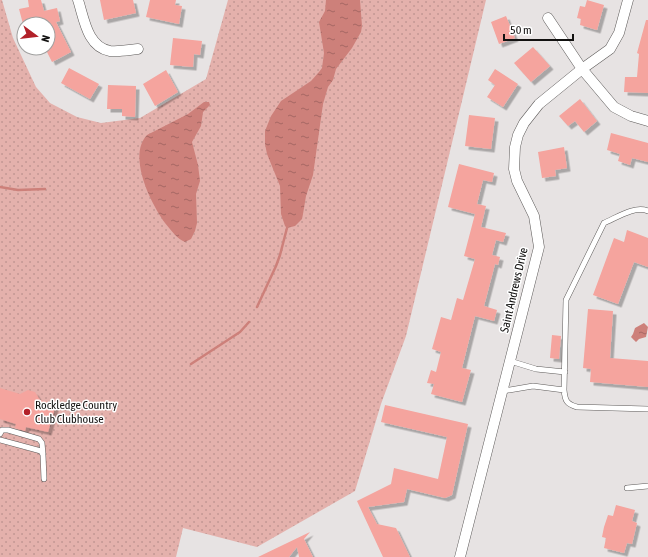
<svg xmlns="http://www.w3.org/2000/svg" width="648" height="557" font-family="'Asap Condensed',sans-serif">
<style>
.grass{fill:url(#grass-dots)}
.water{fill:url(#water-ripples)}
.lines{fill:none;stroke-linecap:round;stroke-linejoin:round}
.stream{stroke:#cd807a;stroke-width:2.5}
.building{fill:#f5a49e;filter:url(#shadow)}
.service-casing{stroke:#5e5b5a;stroke-width:6}
.minor-casing{stroke:#5e5b5a;stroke-width:11}
.service{stroke:#fff;stroke-width:5}
.minor{stroke:#fff;stroke-width:10}
.poi-dot{fill:#b22129;stroke:#fff;stroke-width:1.5}
.labels{text-anchor:middle;stroke-width:3;stroke-linejoin:round;paint-order:stroke}
.street-label{font-size:12px;fill:#121110;stroke:#fff}
.poi-label{font-size:12px;fill:#121110;stroke:#fff;text-anchor:start}
</style>
<defs>
<pattern id="grass-dots" width="8" height="8" patternUnits="userSpaceOnUse"><rect width="8" height="8" fill="#e4b1ac"/><path d="M2 2h.1M6 6h.1" fill="none" stroke="#c39793" stroke-width="1.8" stroke-linecap="round"/></pattern>
<pattern id="water-ripples" width="26" height="14" patternUnits="userSpaceOnUse"><rect width="26" height="14" fill="#cd807a"/><path d="M2 4q2-2 4 0t4 0M15 11q2-2 4 0t4 0" fill="none" stroke="#a56763"/></pattern>
<filter id="shadow"><feDropShadow dx="3.5" dy="3.5" stdDeviation="0" flood-color="#0004"/></filter>
</defs>
<rect width="100%" height="100%" fill="#e7e3e3"/>
<!-- grass -->
<path class="grass" d="M 0,0 L 2,0 L 13,38 L 36,87 L 50,103 L 77,117 L 101,123 L 140,118 L 206,79 L 228,0 L 486,0 L 406,336 L 381,404 L 355,491 L 257,547 L 183,528 L 176,557 L 0,557 Z"/>
<!-- water -->
<path class="water" d="M 326,0 L 360,0 L 362,26 L 361,32 L 352,48 L 336,69 L 333,80 L 328,87 L 323,104 L 313,175 L 306,196 L 303,214 L 302,219 L 295,226 L 287,228 L 285,226 L 281,214 L 280,186 L 267,154 L 265,144 L 265,131 L 271,116 L 281,101 L 311,81 L 319,72 L 322,68 L 324,53 L 319,22 L 325,11 Z
M 204,102 L 209,102 L 210,105 L 203,112 L 201,126 L 192,142 L 198,165 L 200,181 L 196,194 L 197,223 L 195,231 L 191,239 L 185,242 C 177,239 171,230 165,223 C 151,204 127,156 147,135 L 188,114 Z
M 644,323 L 648,327 L 646,337 L 639,339 L 636,342 L 631,337 L 633,334 L 635,328 Z"/>
<g class="lines">
<!-- stream -->
<path class="stream" d="M 0,187 L 18,190 L 45,189
M 257,307 L 276,266 L 280,255 L 287,228
M 191,364 L 240,332 L 249,322"/>
</g>
<!-- building -->
<path class="building" d="M 28,0 L 41,0 L 44,11 L 57,8 L 60,21 L 56,22 L 71,52 L 52,62 L 45,48 L 53,45 L 48,35 L 48,24 L 23,24 L 19,9 L 29,7 Z
M 100,0 L 133,0 L 136,13 L 104,20 Z
M 150,0 L 176,0 L 175,5 L 182,6 L 179,24 L 146,17 Z
M 587,0 L 604,5 L 597,30 L 580,25 L 581,19 L 577,18 L 580,6 L 585,7 Z
M 506,16 L 515,38 L 499,44 L 491,22 Z
M 646,20 L 648,20 L 648,93 L 624,92 L 625,77 L 637,77 L 639,54 L 637,53 Z
M 173,38 L 202,41 L 200,55 L 194,54 L 193,67 L 170,65 Z
M 533,47 L 550,66 L 531,82 L 514,63 Z
M 69,68 L 99,84 L 90,99 L 61,83 Z
M 495,69 L 518,84 L 503,107 L 487,97 L 495,85 L 488,80 Z
M 166,70 L 178,92 L 155,106 L 143,84 Z
M 108,85 L 136,86 L 135,117 L 122,116 L 122,109 L 107,109 Z
M 580,99 L 597,121 L 584,132 L 575,121 L 568,126 L 559,116 Z
M 469,115 L 495,118 L 491,149 L 465,146 Z
M 611,133 L 648,143 L 648,162 L 632,158 L 630,165 L 618,161 L 620,154 L 607,150 Z
M 564,147 L 567,168 L 555,170 L 556,176 L 542,178 L 538,152 Z
M 459,164 L 494,173 L 492,182 L 483,180 L 477,204 L 486,206 L 481,227 L 506,233 L 503,242 L 496,240 L 492,255 L 500,257 L 498,265 L 495,264 L 484,306 L 497,310 L 494,321 L 475,316 L 462,368 L 471,370 L 462,402 L 431,394 L 434,384 L 427,383 L 431,370 L 436,372 L 441,352 L 432,349 L 441,317 L 451,320 L 457,298 L 463,300 L 475,259 L 464,256 L 475,214 L 448,207 Z
M 627,230 L 648,238 L 648,267 L 634,262 L 618,304 L 593,295 L 614,238 L 624,242 Z
M 588,309 L 613,311 L 610,358 L 648,361 L 648,387 L 590,382 L 591,369 L 583,368 Z
M 552,335 L 561,336 L 559,359 L 550,358 Z
M 0,388 L 20,394 L 28,390 L 35,392 L 40,400 L 56,404 L 48,432 L 26,427 L 25,431 L 15,428 L 16,424 L 0,419 Z
M 385,405 L 468,424 L 452,495 L 445,498 L 407,489 L 404,502 L 368,507 L 377,524 L 396,528 L 410,557 L 383,557 L 357,501 L 391,484 L 394,468 L 438,479 L 447,437 L 381,422 Z
M 616,505 L 635,510 L 632,521 L 637,523 L 632,544 L 627,543 L 624,553 L 604,548 L 606,538 L 602,537 L 604,527 L 608,515 L 613,516 Z
M 310,532 L 304,539 L 313,557 L 299,557 L 297,547 L 289,557 L 258,557 Z"/>
<g class="lines">
<defs>
<path id="service" d="M 648,211 C 635,205 616,218 604,223 L 566,300 L 564,390 C 565,400 566,404 577,407 L 648,409
M 510,361 L 536,369 L 565,372
M 503,391 L 533,386 L 564,390
M 0,434 L 2,430 L 8,430 L 39,439 L 42,443 L 43,454
M 0,440 L 41,451 L 43,455 L 44,479
M 627,488 L 648,486"/>
<path id="minor" d="M 78,0 C 84,18 87,47 110,51 C 118,52 129,50 138,49
M 548,18 L 582,69 L 614,107 L 631,116 L 648,121
M 460,557 L 539,247 L 534,216 L 517,181 L 514,169 L 515,147 L 518,135 L 524,123 L 539,104 L 582,69 L 610,49 L 619,33 L 628,0"/>
</defs>
<!-- service casing -->
<use href="#service" class="service-casing"/>
<!-- minor casing -->
<use href="#minor" class="minor-casing"/>
<!-- service -->
<use href="#service" class="service"/>
<!-- minor -->
<use href="#minor" class="minor"/>
</g>
<!-- markers -->
<circle class="poi-dot" cx="27" cy="412" r="4"/>
<g class="labels">
<!-- street labels -->
<g class="street-label">
<text transform="translate(514 290) rotate(-77)" y="4">Saint Andrews Drive</text>
</g>
<!-- poi labels -->
<g class="poi-label">
<text x="35" y="409">Rockledge Country<tspan x="35" dy="14">Club Clubhouse</tspan></text>
</g>
</g>
<!-- north arrow -->
<g transform="translate(36 36) rotate(105)"><circle r="19" fill="#ffffff" stroke="#a0a09f"/>
<path d="M0-3L7 15L0 10L-7 15Z" fill="#b22129"/>
<text y="-6" font-size="11" font-weight="bold" text-anchor="middle" fill="#121110">N</text>
</g>
<!-- scale -->
<path d="M504 34v6h69v-6" fill="none" stroke="#121110" stroke-width="2"/>
<text x="510" y="34" font-size="12" fill="#121110" stroke="#ffffff" stroke-width="3" paint-order="stroke">50 m</text>
</svg>
